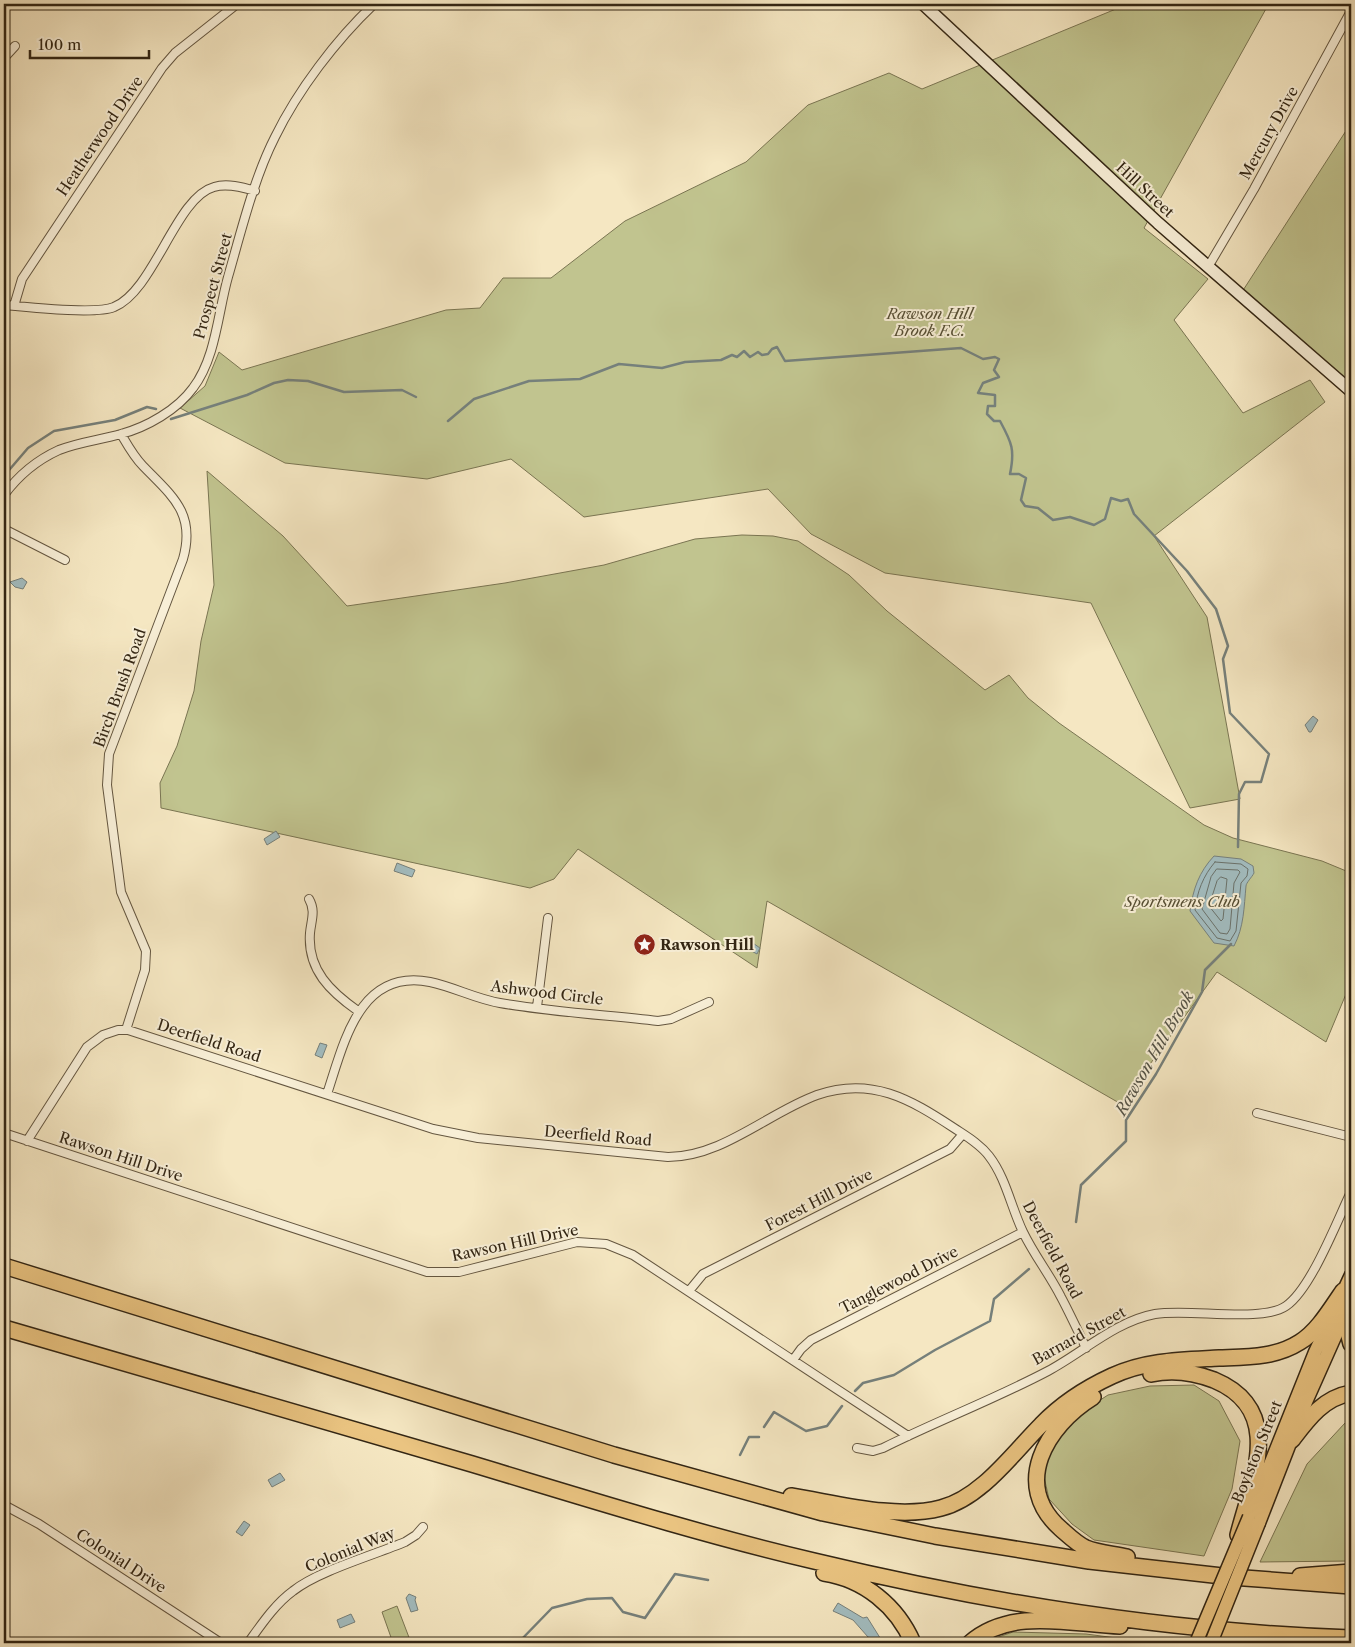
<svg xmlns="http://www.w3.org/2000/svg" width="1355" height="1647" font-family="'Libre Caslon Text',serif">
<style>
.green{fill:#c1c48f;stroke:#7a7552}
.water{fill:#a2bcbf;stroke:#76807b}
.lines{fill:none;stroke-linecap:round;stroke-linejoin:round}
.shore{stroke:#6a716a;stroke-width:1}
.stream{stroke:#76807b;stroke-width:2.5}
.street-casing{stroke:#645640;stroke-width:10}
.secondary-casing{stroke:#332614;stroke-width:14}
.primary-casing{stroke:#332614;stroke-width:15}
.highway-casing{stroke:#332614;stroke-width:18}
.street{stroke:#f8efd7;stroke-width:8}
.secondary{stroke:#f8efd7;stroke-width:11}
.primary{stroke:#eac481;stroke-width:12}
.highway{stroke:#eac481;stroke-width:15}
.primary-bridge-casing{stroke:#332614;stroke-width:15;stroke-linecap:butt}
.primary-bridge{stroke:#eac481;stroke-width:12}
.labels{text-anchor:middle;stroke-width:4;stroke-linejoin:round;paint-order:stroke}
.street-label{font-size:15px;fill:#332614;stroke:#f8efd7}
.park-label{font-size:15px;font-style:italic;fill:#564e33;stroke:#f8efd7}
.poi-label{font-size:15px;font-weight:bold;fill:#332614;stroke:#f8efd7;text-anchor:start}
.water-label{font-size:16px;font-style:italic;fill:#545347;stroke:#f8efd7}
</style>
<rect width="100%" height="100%" fill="#f5e7c2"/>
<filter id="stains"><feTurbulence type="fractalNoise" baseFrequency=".004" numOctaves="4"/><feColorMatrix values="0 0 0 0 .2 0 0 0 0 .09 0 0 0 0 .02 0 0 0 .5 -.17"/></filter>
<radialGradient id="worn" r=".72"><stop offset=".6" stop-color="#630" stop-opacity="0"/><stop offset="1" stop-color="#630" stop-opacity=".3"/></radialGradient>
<!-- green -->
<path class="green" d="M 1128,4 L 1263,4 L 1267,7 L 1144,228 L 1208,279 L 1174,320 L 1243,413 L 1310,380 L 1325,402 L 1154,536 L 1207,617 L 1240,799 L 1190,808 L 1091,603 L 885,573 L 811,534 L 768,489 L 584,517 L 511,459 L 427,479 L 285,463 L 180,408 L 205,386 L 219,352 L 242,370 L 446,310 L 480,308 L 503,278 L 551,278 L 625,221 L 746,162 L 808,105 L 889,73 L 922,89 Z
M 1351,123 L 1351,382 L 1346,387 L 1240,295 Z
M 207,471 L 283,536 L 347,606 L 505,583 L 604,565 L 695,539 L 742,535 L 773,536 L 798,541 L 849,575 L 887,611 L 985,690 L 1009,675 L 1028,698 L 1059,723 L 1204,825 L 1233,838 L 1322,861 L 1351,873 L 1351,982 L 1326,1042 L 1217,972 L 1121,1104 L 767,901 L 757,968 L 578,849 L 554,879 L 530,888 L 161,808 L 160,783 L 177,746 L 194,691 L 201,641 L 214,585 Z
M 1194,1385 L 1219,1401 L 1240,1441 L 1232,1489 L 1204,1556 L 1094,1540 L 1072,1524 L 1049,1499 L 1043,1472 L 1054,1439 L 1080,1413 L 1108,1395 L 1150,1386 Z
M 1351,1420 L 1351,1561 L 1260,1562 L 1307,1464 L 1345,1423 Z
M 397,1606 L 410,1640 L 393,1643 L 382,1612 Z
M 1013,1632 L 1086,1634 L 1154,1643 L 981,1643 Z"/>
<!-- water -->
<path class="water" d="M 22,578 L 27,582 L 23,589 L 15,587 L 10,582 Z
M 1313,716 L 1318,720 L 1311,732 L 1309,732 L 1305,725 Z
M 276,831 L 280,837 L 267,845 L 264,839 Z
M 1214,856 L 1241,859 L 1253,866 L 1254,873 C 1252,877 1246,883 1246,886 C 1244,907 1244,927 1234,946 L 1214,943 L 1190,911 C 1193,889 1199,872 1214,856 Z
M 397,863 L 415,870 L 412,877 L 394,871 Z
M 750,941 L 760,948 L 757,954 L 746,948 Z
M 320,1043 L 327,1045 L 322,1058 L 315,1055 Z
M 280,1473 L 285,1480 L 272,1487 L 268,1480 Z
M 244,1521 L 250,1525 L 242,1536 L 236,1532 Z
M 409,1594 L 416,1597 L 415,1600 L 418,1610 L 411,1612 L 406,1598 Z
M 838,1603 L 863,1618 L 867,1617 L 882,1641 L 878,1643 L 868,1637 L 853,1620 L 833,1611 Z
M 351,1614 L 355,1622 L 340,1628 L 337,1620 Z"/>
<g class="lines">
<!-- shore -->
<path class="shore" d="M 1215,862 L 1241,864 L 1248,869 L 1247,876 L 1241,883 L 1236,931 L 1230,941 L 1217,938 L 1195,910 C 1197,892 1203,876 1215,862 Z
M 1217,869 L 1238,870 L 1240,872 L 1234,883 L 1230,929 L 1227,934 L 1220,933 L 1202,909 L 1211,877 Z
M 1221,877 L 1227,879 L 1223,919 L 1221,921 L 1209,906 L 1217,881 Z"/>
<!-- stream -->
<path class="stream" d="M 171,419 L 247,395 L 274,383 L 288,380 L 308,381 L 344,392 L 402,390 L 416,397
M 448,421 L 474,399 L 529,381 L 580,379 L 619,364 L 662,368 L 685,362 L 721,360 L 732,355 L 737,357 L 744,351 L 750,357 L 758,352 L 762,355 L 768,354 L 772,349 L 777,347 L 785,361 L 961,348 L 983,359 L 995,357 L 999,359 L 994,370 L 999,377 L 983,383 L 978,393 L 995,395 L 995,406 L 988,406 L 987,414 L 994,421 L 1000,421 C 1012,443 1015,450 1010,474 L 1019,474 L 1026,478 L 1021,500 L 1025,506 L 1038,508 L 1053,520 L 1070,517 L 1094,525 L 1105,519 L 1111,498 L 1121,501 L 1128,499 L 1134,514 L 1187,571 L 1216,609 L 1228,646 L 1223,659 L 1230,713 L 1269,754 L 1261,782 L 1245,782 L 1239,794 L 1238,847
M 4,476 L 28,448 L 54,431 L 115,420 L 147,407 L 156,409
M 1076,1222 L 1081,1185 L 1126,1141 L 1126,1120 L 1156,1074 L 1202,992 L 1205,970 L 1231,944
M 855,1391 L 863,1383 L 894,1375 L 935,1350 L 990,1321 L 994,1299 L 1029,1269
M 764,1427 L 774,1412 L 806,1431 L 827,1426 L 842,1406
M 740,1455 L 749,1437 L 759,1437
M 518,1643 L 552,1608 L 587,1599 L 612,1598 L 623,1612 L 645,1618 L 675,1574 L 708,1580"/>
<defs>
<path id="street" d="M 4,58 L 15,46
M 1208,267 L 1254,189 L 1351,11
M 4,305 C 26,307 96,315 114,307 C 154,291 176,197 214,187 C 227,183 242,187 255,191
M 14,306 L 22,279 L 162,68 L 175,53 L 237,4
M 121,434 C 128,446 134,457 143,466 C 172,496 196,513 183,559 L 109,754 L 107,785 L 121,892 L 146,951 L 145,970 L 126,1030
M 4,495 C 18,476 37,460 59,450 C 79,442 100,440 121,434 C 147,427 177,410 193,388 C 216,358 218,312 228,277 C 241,232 254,178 275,137 C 298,90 336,40 374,4
M 4,529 L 65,560
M 309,899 C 316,911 311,921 310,933 C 307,970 331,992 358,1011
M 537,1007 L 548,918
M 327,1094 C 344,1043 359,968 430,982 C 454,987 476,999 500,1003 C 552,1012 606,1015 658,1021 L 671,1019 L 709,1002
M 1257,1113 L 1351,1137
M 4,1133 L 427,1272 L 459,1272 L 577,1242 L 606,1244 L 633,1255 L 908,1436
M 27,1141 L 87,1047 L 103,1035 L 118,1030 L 128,1030 L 433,1129 L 478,1138 L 668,1157 C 722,1157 768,1113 817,1095 C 871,1076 910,1099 954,1128 C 966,1136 980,1144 989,1156 C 1006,1178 1011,1207 1023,1232 C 1034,1255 1050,1275 1061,1297 C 1070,1314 1078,1331 1086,1348
M 689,1291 L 703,1274 L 950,1149 L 963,1134
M 793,1360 L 801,1349 L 811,1340 L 1023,1232
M 857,1448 L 873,1451 L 883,1448 C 937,1421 995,1399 1048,1371 C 1082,1353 1116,1321 1155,1314 C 1188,1308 1262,1323 1286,1306 C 1311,1289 1337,1221 1351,1192
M 4,1505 L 39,1524 L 221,1643
M 248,1643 C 261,1625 275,1604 293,1591 C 318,1571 374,1555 405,1542 L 416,1535 L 423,1527"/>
<path id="secondary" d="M 923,4 L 1158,223 L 1351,391"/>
<path id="primary" d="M 1251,1512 L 1315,1352 L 1351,1275
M 1259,1523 L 1306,1402 L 1346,1312"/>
<path id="highway" d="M 4,1266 L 614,1455 L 823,1513 L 935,1536 L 1089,1561 L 1231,1577 L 1351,1586
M 1351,1302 L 1345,1320 L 1351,1344
M 4,1328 C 160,1372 316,1418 472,1464 C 585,1498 699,1534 814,1561 C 989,1603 1171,1632 1351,1638
M 1151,1374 C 1173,1369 1193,1372 1214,1380 C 1286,1410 1252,1480 1238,1535
M 1093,1397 C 1046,1426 1011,1485 1061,1529 C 1069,1536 1077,1544 1086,1548 C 1098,1553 1114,1554 1127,1557
M 1292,1440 C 1308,1419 1323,1398 1351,1393
M 791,1496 C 836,1503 896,1520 941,1508 C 981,1498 1013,1453 1041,1425 C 1061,1404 1086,1388 1112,1376 C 1146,1360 1183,1360 1219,1358 C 1247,1357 1275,1358 1300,1342 C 1318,1331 1331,1308 1343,1291
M 824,1573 C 864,1579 897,1606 913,1643
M 1300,1576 L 1351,1572
M 970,1643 C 1011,1607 1071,1624 1120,1626"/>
</defs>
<!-- street casing -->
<use href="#street" class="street-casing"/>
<!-- secondary casing -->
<use href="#secondary" class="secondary-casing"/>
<!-- primary casing -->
<use href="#primary" class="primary-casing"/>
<!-- highway casing -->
<use href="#highway" class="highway-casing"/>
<!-- street -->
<use href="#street" class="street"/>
<!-- secondary -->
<use href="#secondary" class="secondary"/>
<!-- primary -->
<use href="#primary" class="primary"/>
<!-- highway -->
<use href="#highway" class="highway"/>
<defs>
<path id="primary-bridge" d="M 1196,1643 L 1249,1517
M 1211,1643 L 1259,1523"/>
</defs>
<!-- primary-bridge casing -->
<use href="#primary-bridge" class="primary-bridge-casing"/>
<!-- primary-bridge -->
<use href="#primary-bridge" class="primary-bridge"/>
</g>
<!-- icons -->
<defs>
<symbol id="sight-disc" viewBox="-11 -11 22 22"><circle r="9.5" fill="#8f2418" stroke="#f8efd7"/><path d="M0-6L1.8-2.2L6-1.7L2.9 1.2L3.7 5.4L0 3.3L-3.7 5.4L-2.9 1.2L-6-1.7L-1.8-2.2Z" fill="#fff"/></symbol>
</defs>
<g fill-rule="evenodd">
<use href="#sight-disc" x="632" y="932" width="25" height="25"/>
</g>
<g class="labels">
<!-- street labels -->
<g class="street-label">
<text transform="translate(1269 133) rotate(-61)" y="5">Mercury Drive</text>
<text transform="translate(100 136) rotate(-56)" y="5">Heatherwood Drive</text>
<text transform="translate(1145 190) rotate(43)" y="5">Hill Street</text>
<text transform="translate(213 286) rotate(-75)" y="5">Prospect Street</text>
<text transform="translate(120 688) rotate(-70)" y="5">Birch Brush Road</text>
<text transform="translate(547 993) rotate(7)" y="5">Ashwood Circle</text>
<text transform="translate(209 1041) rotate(18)" y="5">Deerfield Road</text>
<text transform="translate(598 1136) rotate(5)" y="5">Deerfield Road</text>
<text transform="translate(121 1157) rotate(18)" y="5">Rawson Hill Drive</text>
<text transform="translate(819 1200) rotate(-27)" y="5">Forest Hill Drive</text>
<text transform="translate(515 1243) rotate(-12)" y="5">Rawson Hill Drive</text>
<text transform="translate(1052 1250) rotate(62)" y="5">Deerfield Road</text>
<text transform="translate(899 1280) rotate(-27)" y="5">Tanglewood Drive</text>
<text transform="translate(1079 1336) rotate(-29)" y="5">Barnard Street</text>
<text transform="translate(1257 1452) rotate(-68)" y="5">Boylston Street</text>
<text transform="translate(350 1550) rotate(-22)" y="5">Colonial Way</text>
<text transform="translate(121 1561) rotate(33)" y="5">Colonial Drive</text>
</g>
<!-- park labels -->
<g class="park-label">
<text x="930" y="319">Rawson Hill<tspan x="930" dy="17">Brook F.C.</tspan></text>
<text x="1182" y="907">Sportsmens Club</text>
</g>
<!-- poi labels -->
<g class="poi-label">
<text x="660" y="950">Rawson Hill</text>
</g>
<!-- water labels -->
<g class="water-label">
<text transform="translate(1154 1053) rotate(-60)" y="6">Rawson Hill Brook</text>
</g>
</g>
<!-- margin -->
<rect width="1355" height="1647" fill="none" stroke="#f5e7c2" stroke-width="20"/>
<rect x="5" y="5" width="1345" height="1637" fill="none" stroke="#332614" stroke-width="2.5"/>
<rect x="10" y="10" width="1335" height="1627" fill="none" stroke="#332614"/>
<!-- scale -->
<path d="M30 50v8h119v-8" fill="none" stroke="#332614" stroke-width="2.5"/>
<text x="38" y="50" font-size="15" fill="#332614" stroke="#f8efd7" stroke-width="4" paint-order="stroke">100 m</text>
<rect width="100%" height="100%" filter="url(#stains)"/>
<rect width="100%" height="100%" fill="url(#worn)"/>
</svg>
